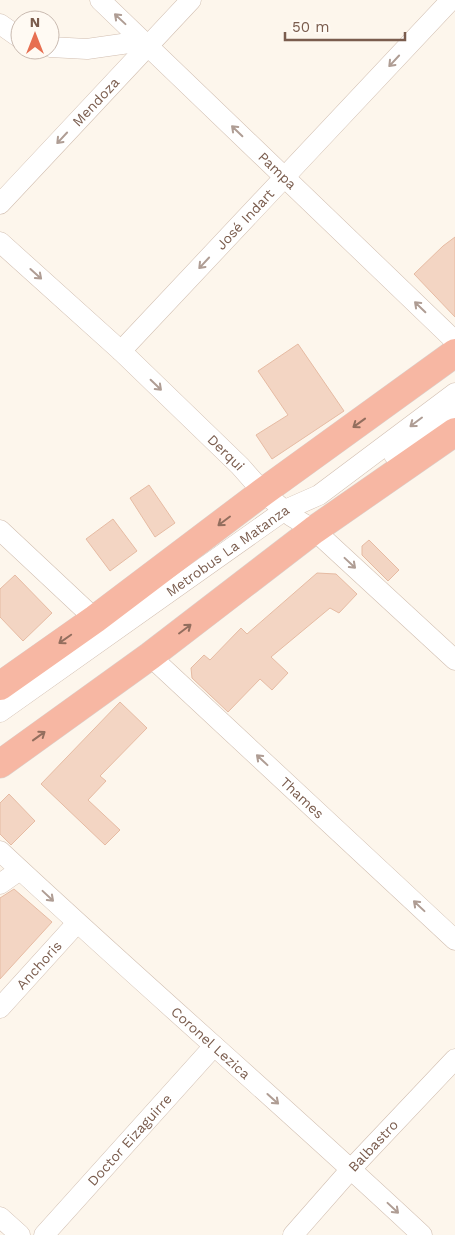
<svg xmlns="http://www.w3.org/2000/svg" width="455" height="1235" font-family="'Work Sans',sans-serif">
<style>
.building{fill:#f3d5c3;stroke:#e6bba3}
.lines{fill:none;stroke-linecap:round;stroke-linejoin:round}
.minor-casing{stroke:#d1beb0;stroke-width:21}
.highway-casing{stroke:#dad1cd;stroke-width:29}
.minor{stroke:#fff;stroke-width:20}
.highway{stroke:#f7b7a3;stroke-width:28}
.oneway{stroke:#af9d94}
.oneway2{stroke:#936e5e}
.labels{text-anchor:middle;stroke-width:4;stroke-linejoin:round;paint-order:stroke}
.street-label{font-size:14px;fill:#7a5c4d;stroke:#fffaf3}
</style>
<rect width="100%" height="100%" fill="#fdf6ec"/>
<!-- building -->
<path class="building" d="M 455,237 L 455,317 L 414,274 L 443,246 Z
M 298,344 L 344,411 L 272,459 L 256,435 L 288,415 L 258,371 Z
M 149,485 L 175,523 L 155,537 L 130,498 Z
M 113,519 L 137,551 L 110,571 L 86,539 Z
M 369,540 L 399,570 L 388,581 L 362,555 L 362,546 Z
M 317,573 L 336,574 L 357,594 L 339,613 L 330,608 L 271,657 L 288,673 L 272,690 L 260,679 L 228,712 L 192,678 L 191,668 L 204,655 L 210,660 L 241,628 L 247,634 Z
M 15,575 L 52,613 L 23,641 L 0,617 L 0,589 Z
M 120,702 L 147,728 L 100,776 L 106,781 L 88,800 L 120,830 L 105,845 L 41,784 Z
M 9,794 L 35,821 L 11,845 L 0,834 L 0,803 Z
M 14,889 L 52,922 L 0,979 L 0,898 Z"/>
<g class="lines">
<defs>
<g id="minor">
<path id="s1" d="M 100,0 L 455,341"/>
<path d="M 0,24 L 20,38"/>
<path d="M 50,47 L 87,49 L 143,41"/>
<path id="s2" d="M 0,204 L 191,0"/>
<path id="s3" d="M 0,242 L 121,351 L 240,466 L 263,492 L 291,516 L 314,530 L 455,660"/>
<path id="s4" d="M 121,351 L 451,0"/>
<path d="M 394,455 L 455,413"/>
<path d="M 0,530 L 95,619"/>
<path id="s5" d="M 150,656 L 455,940"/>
<path id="s6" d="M 0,712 L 285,510 L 319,495 L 455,393"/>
<path id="s7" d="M 0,851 C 139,981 283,1105 422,1235"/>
<path d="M 0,884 L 20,870"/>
<path id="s8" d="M 0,1008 L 77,923"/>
<path d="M 0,1217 L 20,1235"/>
<path id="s9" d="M 44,1235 L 214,1046"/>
<path id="s10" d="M 293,1235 L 351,1169 L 455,1059"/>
</g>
<path id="highway" d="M 0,686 L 95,619 L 263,492 L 455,353
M 0,764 L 150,656 L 314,530 L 455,432"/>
</defs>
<!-- minor casing -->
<use href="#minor" class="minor-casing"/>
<!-- highway casing -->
<use href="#highway" class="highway-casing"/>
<!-- minor -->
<use href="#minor" class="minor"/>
<!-- highway -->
<use href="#highway" class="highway"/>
</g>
<!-- one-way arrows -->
<defs><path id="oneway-shaft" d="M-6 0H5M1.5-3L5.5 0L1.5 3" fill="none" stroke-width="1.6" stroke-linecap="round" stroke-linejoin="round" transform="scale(1.25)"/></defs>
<g class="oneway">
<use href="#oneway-shaft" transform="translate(120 19) rotate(-137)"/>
<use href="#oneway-shaft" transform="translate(394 61) rotate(133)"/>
<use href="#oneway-shaft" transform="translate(237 131) rotate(-136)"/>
<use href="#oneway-shaft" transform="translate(62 138) rotate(133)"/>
<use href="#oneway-shaft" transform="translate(204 263) rotate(133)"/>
<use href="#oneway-shaft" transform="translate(36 274) rotate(42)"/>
<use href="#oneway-shaft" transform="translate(420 307) rotate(-136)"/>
<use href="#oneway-shaft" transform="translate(156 385) rotate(44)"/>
<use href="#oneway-shaft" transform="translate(416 422) rotate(143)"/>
<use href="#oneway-shaft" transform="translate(350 563) rotate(43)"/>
<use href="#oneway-shaft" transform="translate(262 760) rotate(-137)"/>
<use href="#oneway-shaft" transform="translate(48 896) rotate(43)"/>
<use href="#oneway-shaft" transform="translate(419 906) rotate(-137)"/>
<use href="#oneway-shaft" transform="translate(273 1099) rotate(42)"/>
<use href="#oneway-shaft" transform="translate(393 1208) rotate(43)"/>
</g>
<g class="oneway2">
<use href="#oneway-shaft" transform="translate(359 423) rotate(144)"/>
<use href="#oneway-shaft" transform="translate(224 521) rotate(143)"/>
<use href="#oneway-shaft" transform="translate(185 629) rotate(-37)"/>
<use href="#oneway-shaft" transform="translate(65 639) rotate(145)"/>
<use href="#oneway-shaft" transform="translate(39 736) rotate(-36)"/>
</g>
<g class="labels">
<!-- street labels -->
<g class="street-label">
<text dy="5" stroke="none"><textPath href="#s2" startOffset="140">Mendoza</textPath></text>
<text dy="5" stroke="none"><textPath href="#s1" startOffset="246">Pampa</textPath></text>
<text dy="5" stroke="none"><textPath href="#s4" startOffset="181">José Indart</textPath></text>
<text dy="5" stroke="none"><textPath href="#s3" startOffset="309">Derqui</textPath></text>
<text dy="5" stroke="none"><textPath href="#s6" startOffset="279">Metrobus La Matanza</textPath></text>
<text dy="5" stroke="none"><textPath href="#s5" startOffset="208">Thames</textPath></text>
<text dy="5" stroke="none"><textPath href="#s8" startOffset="58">Anchoris</textPath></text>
<text dy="5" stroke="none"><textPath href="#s7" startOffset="285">Coronel Lezica</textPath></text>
<text dy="5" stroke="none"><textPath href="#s9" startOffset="128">Doctor Eizaguirre</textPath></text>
<text dy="5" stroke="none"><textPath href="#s10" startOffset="120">Balbastro</textPath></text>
</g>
</g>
<!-- north arrow -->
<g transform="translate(35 35)"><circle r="24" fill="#fffaf3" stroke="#cabbb1"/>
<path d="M0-4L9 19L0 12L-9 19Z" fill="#e76f51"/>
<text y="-8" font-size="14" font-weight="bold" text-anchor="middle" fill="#7a5c4d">N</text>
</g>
<!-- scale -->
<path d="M285 32v8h120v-8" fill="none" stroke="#7a5c4d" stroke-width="2.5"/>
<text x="292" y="32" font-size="15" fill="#7a5c4d" stroke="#fffaf3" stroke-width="4" paint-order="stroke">50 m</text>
</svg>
